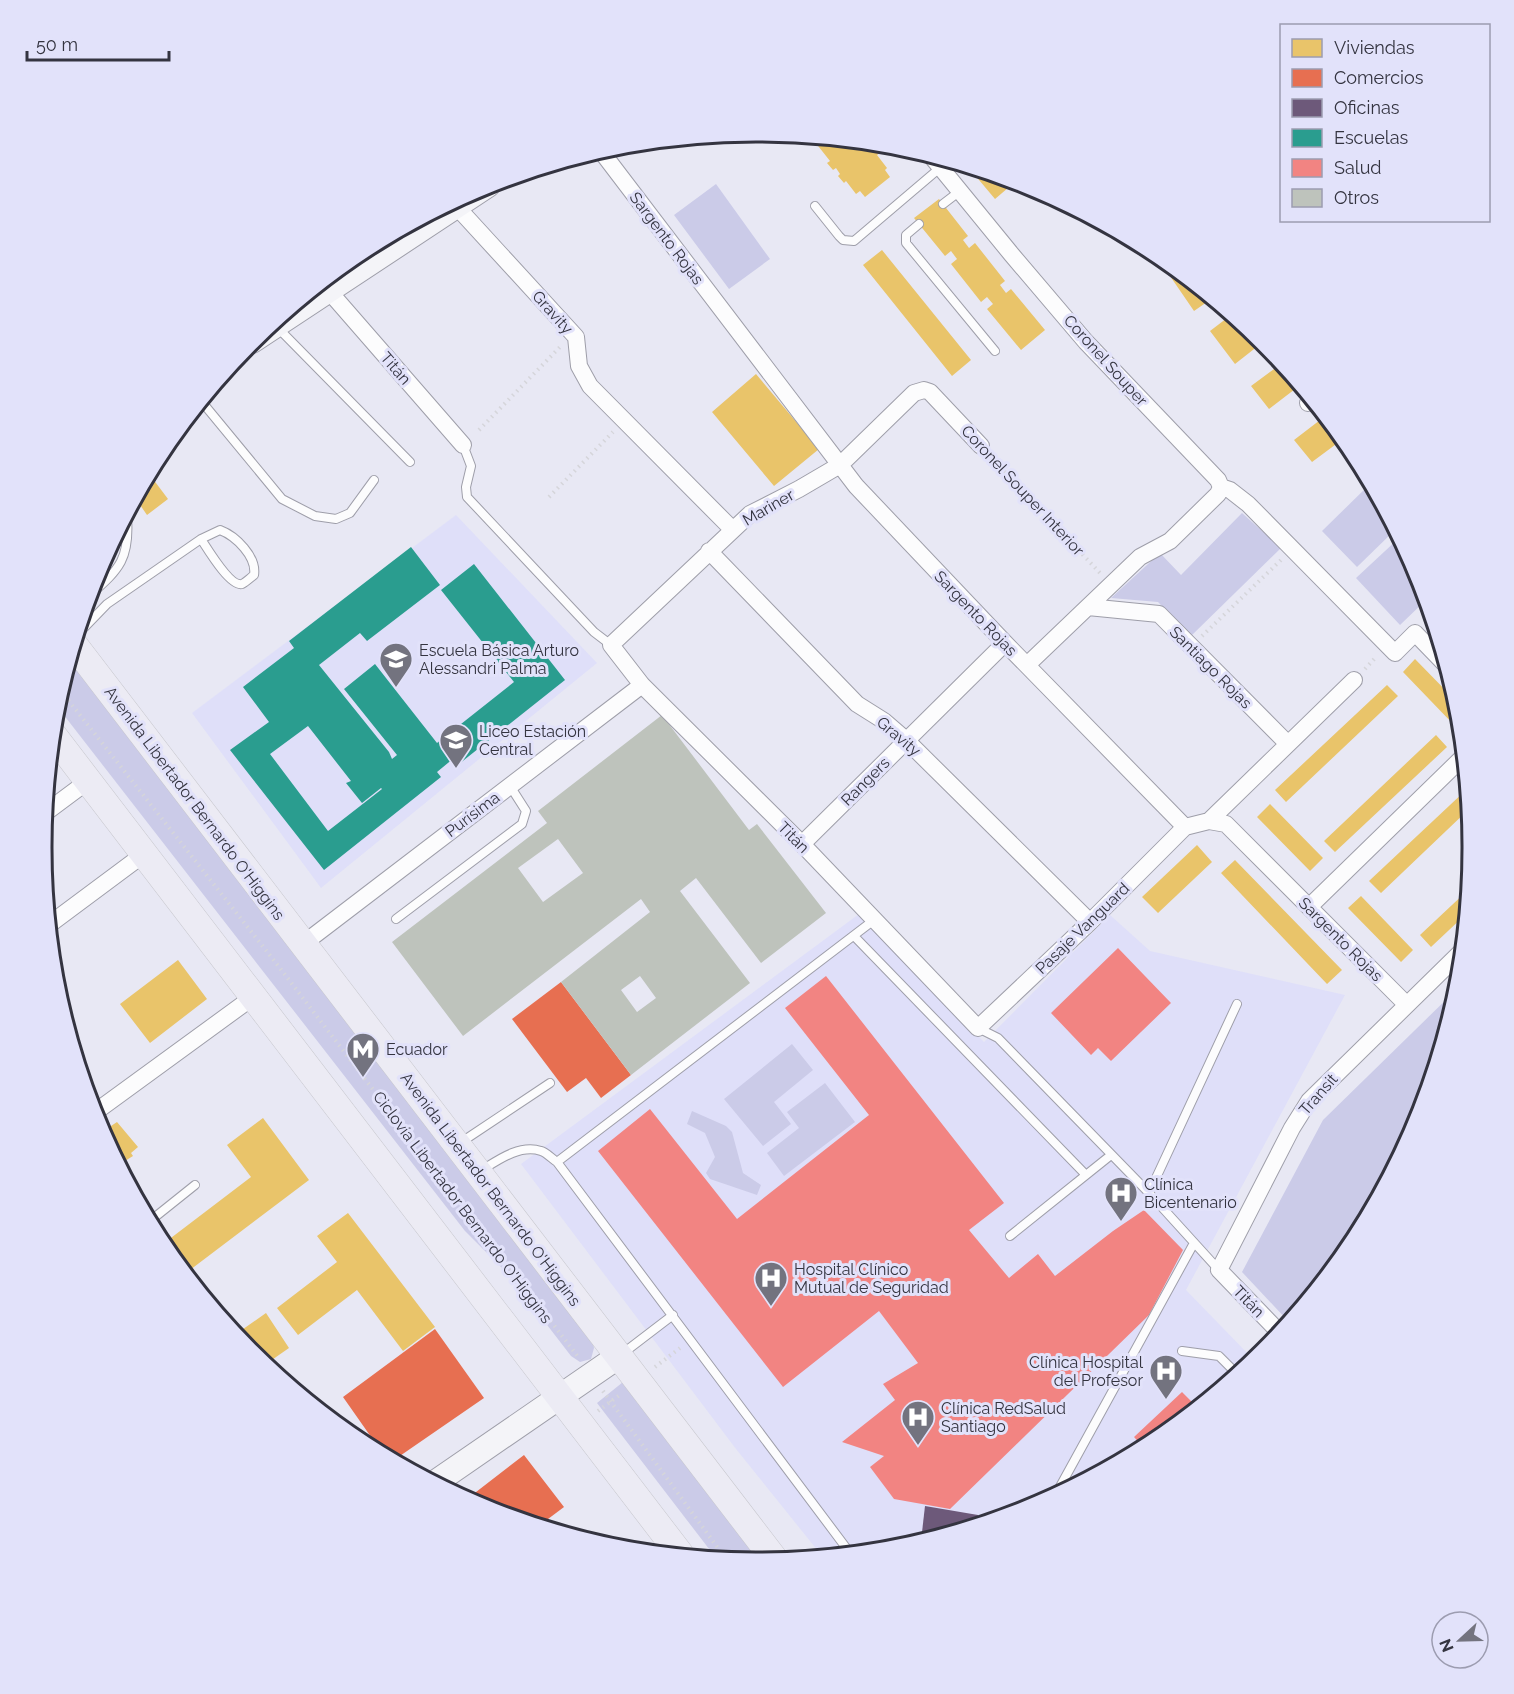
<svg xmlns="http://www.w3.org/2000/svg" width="1514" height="1694" font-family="Raleway,sans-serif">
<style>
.built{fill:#dfdff9}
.green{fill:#cbcbe8}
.homes{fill:#e9c46a}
.shops{fill:#e76f51}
.offices{fill:#6d597a}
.schools{fill:#2a9d8f;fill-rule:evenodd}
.health{fill:#f28482}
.building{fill:#bec3bc;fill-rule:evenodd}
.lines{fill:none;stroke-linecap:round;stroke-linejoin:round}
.lane-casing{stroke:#9e9ea9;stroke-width:10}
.street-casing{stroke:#9e9ea9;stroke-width:18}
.secondary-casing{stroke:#9e9ea9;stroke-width:26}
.primary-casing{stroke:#c7c7cd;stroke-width:28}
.path{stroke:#d5d5da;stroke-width:4;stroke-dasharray:1.5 4.5;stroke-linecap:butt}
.lane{stroke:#fcfcfd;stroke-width:8}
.street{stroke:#fcfcfd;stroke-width:16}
.secondary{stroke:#f4f4f8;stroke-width:24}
.primary{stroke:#ecebf4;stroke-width:27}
.labels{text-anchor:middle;stroke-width:6;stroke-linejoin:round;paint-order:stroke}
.street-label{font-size:16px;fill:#343440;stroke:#e2e2fa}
.poi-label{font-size:16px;fill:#343440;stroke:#e2e2fa;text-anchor:start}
.rim{fill:none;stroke:#343440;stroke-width:3}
</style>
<rect width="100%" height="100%" fill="#e8e8f4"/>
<!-- built -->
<path class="built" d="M 456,515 L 597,663 L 321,888 L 192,713 Z
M 859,914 L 984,1042 L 1110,915 L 1150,951 L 1345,995 L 1186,1290 L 1254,1360 L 1154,1442 L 1030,1508 L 896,1548 L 822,1556 L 736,1449 L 521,1164 Z"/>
<!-- green -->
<path class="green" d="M 716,184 L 770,259 L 729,289 L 674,215 Z
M 1370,484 L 1395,530 L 1357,567 L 1322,531 Z
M 1242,513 L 1281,548 L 1191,636 L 1158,602 L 1111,598 L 1160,553 L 1181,575 Z
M 1399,538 L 1418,574 L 1426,600 L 1400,625 L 1356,578 Z
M 72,655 L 592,1339 L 594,1348 L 591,1359 L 580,1362 L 571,1356 L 507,1273 L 465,1231 L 56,705 Z
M 1458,988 L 1417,1121 L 1351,1245 L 1288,1321 L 1242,1272 L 1323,1120 Z
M 792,1044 L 813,1070 L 774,1102 L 791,1124 L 763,1146 L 724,1099 Z
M 825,1083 L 855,1122 L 784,1176 L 767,1153 L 799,1128 L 787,1112 Z
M 692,1111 L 726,1126 L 732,1132 L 743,1173 L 761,1185 L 757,1195 L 710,1179 L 706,1173 L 715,1157 L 705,1133 L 687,1124 Z
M 623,1382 L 765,1561 L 716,1558 L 597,1403 Z"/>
<!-- homes -->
<path class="homes" d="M 811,137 L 867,143 L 871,148 L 874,146 L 880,153 L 877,155 L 887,168 L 885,170 L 890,177 L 865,197 L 860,191 L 856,194 L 846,181 L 844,183 L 838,176 L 840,174 L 836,168 L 833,170 L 827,163 L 830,161 Z
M 969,168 L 1000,177 L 1015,182 L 995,199 Z
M 939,199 L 968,236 L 963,240 L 969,248 L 975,243 L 1005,281 L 1000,285 L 1006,293 L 1011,289 L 1045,330 L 1021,350 L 987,309 L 993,304 L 987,297 L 981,302 L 951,264 L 957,259 L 951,251 L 945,256 L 914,218 Z
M 882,250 L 971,360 L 952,376 L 863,265 Z
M 1177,271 L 1216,303 L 1211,307 L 1207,302 L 1194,311 L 1170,276 Z
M 1231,315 L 1263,342 L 1235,364 L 1210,331 Z
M 1281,364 L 1299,386 L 1269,409 L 1251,386 Z
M 756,374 L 819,449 L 774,486 L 712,412 Z
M 1324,417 L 1343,439 L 1312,462 L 1294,440 Z
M 153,479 L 168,499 L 147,515 L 136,499 L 143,487 Z
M 1415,659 L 1456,701 L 1460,721 L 1455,726 L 1403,672 Z
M 1387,685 L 1398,696 L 1286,802 L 1275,790 Z
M 1436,735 L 1447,747 L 1335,852 L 1324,841 Z
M 1466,790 L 1468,810 L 1381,893 L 1369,881 Z
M 1270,804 L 1323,858 L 1310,871 L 1257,817 Z
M 1197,845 L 1212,862 L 1158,913 L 1142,897 Z
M 1235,860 L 1342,970 L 1327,984 L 1221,873 Z
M 1468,890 L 1465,915 L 1431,947 L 1420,935 Z
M 1361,896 L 1413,950 L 1401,962 L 1348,908 Z
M 178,960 L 207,999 L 150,1043 L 120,1004 Z
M 263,1118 L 309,1180 L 186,1273 L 163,1244 L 251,1177 L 227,1145 Z
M 117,1122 L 138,1147 L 131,1153 L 133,1156 L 120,1164 L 102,1132 Z
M 348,1213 L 435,1327 L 403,1351 L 357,1290 L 298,1335 L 277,1308 L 337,1262 L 317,1236 Z
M 266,1313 L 289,1348 L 266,1364 L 251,1352 L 236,1334 Z"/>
<!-- shops -->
<path class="shops" d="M 561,982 L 631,1075 L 601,1098 L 586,1078 L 567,1092 L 512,1019 Z
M 435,1329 L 484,1398 L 394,1460 L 383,1454 L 343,1397 Z
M 524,1455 L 564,1507 L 540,1525 L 532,1522 L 523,1511 L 515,1517 L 483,1507 L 467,1499 Z"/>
<!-- offices -->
<path class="offices" d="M 925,1506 L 978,1515 L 977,1524 L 921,1541 Z"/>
<!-- schools -->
<path class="schools" d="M 411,547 L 440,585 L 367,641 L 360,633 L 319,665 L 389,752 L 392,759 L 397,755 L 344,689 L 375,664 L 437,743 L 514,682 L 441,590 L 474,564 L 565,680 L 459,764 L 454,758 L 437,772 L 441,777 L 324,870 L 230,750 L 269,722 L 243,687 L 294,648 L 289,641 ZM 308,726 L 351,781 L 346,783 L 362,803 L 381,788 L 382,789 L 328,831 L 270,754 Z"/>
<!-- health -->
<path class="health" d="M 1118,948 L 1171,1003 L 1111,1061 L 1098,1048 L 1091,1055 L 1051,1013 Z
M 826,976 L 1004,1203 L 969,1230 L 1009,1278 L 1038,1254 L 1055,1276 L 1113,1231 L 1144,1210 L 1183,1250 L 1149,1315 L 950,1509 L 894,1499 L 870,1467 L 884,1456 L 842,1442 L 895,1400 L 883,1384 L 918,1363 L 879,1311 L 783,1387 L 598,1151 L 650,1109 L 737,1219 L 869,1115 L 785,1008 Z
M 1182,1392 L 1197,1407 L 1154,1442 L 1143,1447 L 1134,1437 Z"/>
<!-- building -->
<path class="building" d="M 662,715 L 749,830 L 757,824 L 826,913 L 761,963 L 696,878 L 680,891 L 750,983 L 631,1075 L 561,982 L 650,912 L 641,899 L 463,1036 L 392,942 L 547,823 L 538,811 ZM 558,839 L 583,873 L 543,902 L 518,868 ZM 640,976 L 656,998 L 637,1012 L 621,990 Z"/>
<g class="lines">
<defs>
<path id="lane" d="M 943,204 L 960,191
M 815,206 L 839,236 L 843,240 L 854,241 L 941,167
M 919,224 L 906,235 L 906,243 L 995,351
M 277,327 L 410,462
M 202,402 L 282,499 L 315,516 L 336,519 L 350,513 L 374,480
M 463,445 L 471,466 L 466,487 L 467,497 L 594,632 L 611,645
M 90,595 C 120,569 130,558 127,517
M 78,634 L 107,604 L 201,539 L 220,530 C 236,536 257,557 254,575 C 250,578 246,582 242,584 C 230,587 207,548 201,539
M 396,919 L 522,824 L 526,811 L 510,786
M 854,936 L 1086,1175
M 978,1028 L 998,1038 L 1149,1193 L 1219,1270
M 460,1143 L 550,1083
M 557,1162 L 874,920
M 482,1170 C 498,1160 520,1144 541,1151 C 546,1152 552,1159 557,1162 L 850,1553
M 1149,1193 L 1237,1004
M 150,1221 L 195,1185
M 1010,1236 L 1111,1155
M 1182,1351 L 1219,1356 L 1237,1374
M 622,1354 L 673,1315
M 1056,1494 L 1194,1243"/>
<path id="street" d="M 601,151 L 856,486 L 1005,643 L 1185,827
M 932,157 L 1012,255 L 1086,342 L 1218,480 L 1221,487 L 1230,490 L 1248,504 L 1395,653 L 1415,633 L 1445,664
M 456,206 L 576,337 L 579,366 L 590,386 L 732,529
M 328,290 L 463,445
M 1308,403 L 1311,400
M 981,446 L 930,392 L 924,390 L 914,393 L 840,465 L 799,489 L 750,514 L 611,645 L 642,685 L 802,844 L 978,1028 L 1090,922 L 1185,827
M 709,551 L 857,704 L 884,721 L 906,740 L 1090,922
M 1088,607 L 1159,614 L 1288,744
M 1027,665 L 1140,557 L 1170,541 L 1218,494 L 1221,487
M 45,813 L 88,781
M 1209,821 L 1354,680
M 1185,827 L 1209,821 L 1226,824 L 1406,1004
M 802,844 L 1005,643
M 1309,907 L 1463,757
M 50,924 L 144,854
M 303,944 L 642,685
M 94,1113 L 253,997
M 1279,1332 L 1219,1270 L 1292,1128 L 1309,1101 L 1462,951"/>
<path id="secondary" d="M 252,341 L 488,185
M 436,1482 L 619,1356"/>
<path id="primary" d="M 75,646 L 775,1560
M 53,735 L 680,1554"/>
</defs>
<!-- lane casing -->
<use href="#lane" class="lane-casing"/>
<!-- street casing -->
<use href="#street" class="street-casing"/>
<!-- secondary casing -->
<use href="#secondary" class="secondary-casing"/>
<!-- primary casing -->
<use href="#primary" class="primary-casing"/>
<!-- path -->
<path class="path" d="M 479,430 L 560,347
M 992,458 L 1100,573
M 549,497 L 613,432
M 1202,636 L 1281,560
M 1365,669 L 1376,657
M 61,691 L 276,963 L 579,1358
M 655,1367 L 680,1348
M 603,1391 L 726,1559
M 598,1411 L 621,1394"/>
<!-- lane -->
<use href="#lane" class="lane"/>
<!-- street -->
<use href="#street" class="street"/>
<!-- secondary -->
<use href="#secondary" class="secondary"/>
<!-- primary -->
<use href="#primary" class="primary"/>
</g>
<!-- icons -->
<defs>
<symbol id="school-pin" viewBox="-11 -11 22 30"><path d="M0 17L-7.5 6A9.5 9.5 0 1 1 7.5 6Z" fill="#73737f" stroke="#e2e2fa"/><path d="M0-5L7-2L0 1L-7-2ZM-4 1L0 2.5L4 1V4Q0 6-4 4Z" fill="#fff"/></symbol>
<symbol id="metro-pin" viewBox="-11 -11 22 30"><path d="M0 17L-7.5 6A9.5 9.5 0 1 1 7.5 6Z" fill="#73737f" stroke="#e2e2fa"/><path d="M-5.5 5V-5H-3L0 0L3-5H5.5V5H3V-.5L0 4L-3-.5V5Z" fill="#fff"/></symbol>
<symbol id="hospital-pin" viewBox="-11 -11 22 30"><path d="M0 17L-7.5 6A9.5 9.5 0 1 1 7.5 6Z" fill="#73737f" stroke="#e2e2fa"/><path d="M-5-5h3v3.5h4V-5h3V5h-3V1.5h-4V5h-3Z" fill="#fff"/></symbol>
</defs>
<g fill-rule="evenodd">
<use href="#school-pin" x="377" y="640" width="38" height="52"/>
<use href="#school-pin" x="437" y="721" width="38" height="52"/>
<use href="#metro-pin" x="344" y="1030" width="38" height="52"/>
<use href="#hospital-pin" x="1102" y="1174" width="38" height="52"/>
<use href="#hospital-pin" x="752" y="1259" width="38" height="52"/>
<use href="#hospital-pin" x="1147" y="1352" width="38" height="52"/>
<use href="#hospital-pin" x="899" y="1398" width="38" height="52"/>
</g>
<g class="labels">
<!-- street labels -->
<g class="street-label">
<text transform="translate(667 238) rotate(53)" y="6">Sargento Rojas</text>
<text transform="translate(553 312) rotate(48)" y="6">Gravity</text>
<text transform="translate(1106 360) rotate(48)" y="6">Coronel Souper</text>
<text transform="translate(396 368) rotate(49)" y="6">Titán</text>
<text transform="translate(1023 490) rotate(47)" y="6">Coronel Souper Interior</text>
<text transform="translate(768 507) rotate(-30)" y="6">Mariner</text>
<text transform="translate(976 613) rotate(46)" y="6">Sargento Rojas</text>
<text transform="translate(1211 667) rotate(45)" y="6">Santiago Rojas</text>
<text transform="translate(899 736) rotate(40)" y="6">Gravity</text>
<text transform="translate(865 781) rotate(-45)" y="6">Rangers</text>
<text transform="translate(195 803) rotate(53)" y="6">Avenida Libertador Bernardo O'Higgins</text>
<text transform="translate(472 814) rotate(-37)" y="6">Purísima</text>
<text transform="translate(794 837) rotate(45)" y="6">Titán</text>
<text transform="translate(1082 928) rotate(-44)" y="6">Pasaje Vanguard</text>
<text transform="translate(1341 939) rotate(45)" y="6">Sargento Rojas</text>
<text transform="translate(1318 1094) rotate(-49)" y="6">Transit</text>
<text transform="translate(491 1189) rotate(53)" y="6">Avenida Libertador Bernardo O'Higgins</text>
<text transform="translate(463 1207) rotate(53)" y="6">Ciclovía Libertador Bernardo O'Higgins</text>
<text transform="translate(1249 1301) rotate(46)" y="6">Titán</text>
</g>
<!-- poi labels -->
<g class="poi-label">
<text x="419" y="656">Escuela Básica Arturo<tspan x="419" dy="18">Alessandri Palma</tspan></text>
<text x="479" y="737">Liceo Estación<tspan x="479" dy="18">Central</tspan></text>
<text x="386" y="1055">Ecuador</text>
<text x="1144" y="1190">Clínica<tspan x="1144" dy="18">Bicentenario</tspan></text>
<text x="794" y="1275">Hospital Clínico<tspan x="794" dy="18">Mutual de Seguridad</tspan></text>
<text x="1143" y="1368" text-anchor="end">Clínica Hospital<tspan x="1143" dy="18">del Profesor</tspan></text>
<text x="941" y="1414">Clínica RedSalud<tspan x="941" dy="18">Santiago</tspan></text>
</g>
</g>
<!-- crop -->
<path d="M0 0H1514V1694H0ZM756 142H758A704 704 0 0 1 1462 846V848A704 704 0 0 1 758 1552H756A704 704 0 0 1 52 848V846A704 704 0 0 1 756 142Z" fill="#e2e2fa" fill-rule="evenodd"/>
<path class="rim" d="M756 142H758A704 704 0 0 1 1462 846V848A704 704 0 0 1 758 1552H756A704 704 0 0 1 52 848V846A704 704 0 0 1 756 142Z"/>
<!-- legend -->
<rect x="1280" y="24" width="210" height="198" fill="#e2e2fa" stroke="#9c9cb0" stroke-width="1.5"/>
<rect x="1292" y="39" width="30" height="18" fill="#e9c46a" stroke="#9c9cb0" stroke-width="1.5"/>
<text x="1334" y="54" font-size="18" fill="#343440">Viviendas</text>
<rect x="1292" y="69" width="30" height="18" fill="#e76f51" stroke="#9c9cb0" stroke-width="1.5"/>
<text x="1334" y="84" font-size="18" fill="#343440">Comercios</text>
<rect x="1292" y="99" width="30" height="18" fill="#6d597a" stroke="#9c9cb0" stroke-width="1.5"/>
<text x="1334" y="114" font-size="18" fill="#343440">Oficinas</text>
<rect x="1292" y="129" width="30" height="18" fill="#2a9d8f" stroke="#9c9cb0" stroke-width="1.5"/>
<text x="1334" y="144" font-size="18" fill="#343440">Escuelas</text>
<rect x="1292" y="159" width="30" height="18" fill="#f28482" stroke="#9c9cb0" stroke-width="1.5"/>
<text x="1334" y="174" font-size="18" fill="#343440">Salud</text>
<rect x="1292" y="189" width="30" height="18" fill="#bec3bc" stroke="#9c9cb0" stroke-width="1.5"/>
<text x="1334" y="204" font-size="18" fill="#343440">Otros</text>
<!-- north arrow -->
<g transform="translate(1460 1640) rotate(248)"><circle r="28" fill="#e2e2fa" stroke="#9c9cb0" stroke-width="1.5"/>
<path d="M0-4.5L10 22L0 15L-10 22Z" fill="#73737f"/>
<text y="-9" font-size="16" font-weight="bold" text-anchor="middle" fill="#343440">N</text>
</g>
<!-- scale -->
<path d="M27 51v9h142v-9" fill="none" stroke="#343440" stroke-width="3"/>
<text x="36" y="51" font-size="18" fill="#343440" stroke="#e2e2fa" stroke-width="4.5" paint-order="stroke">50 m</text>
</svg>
